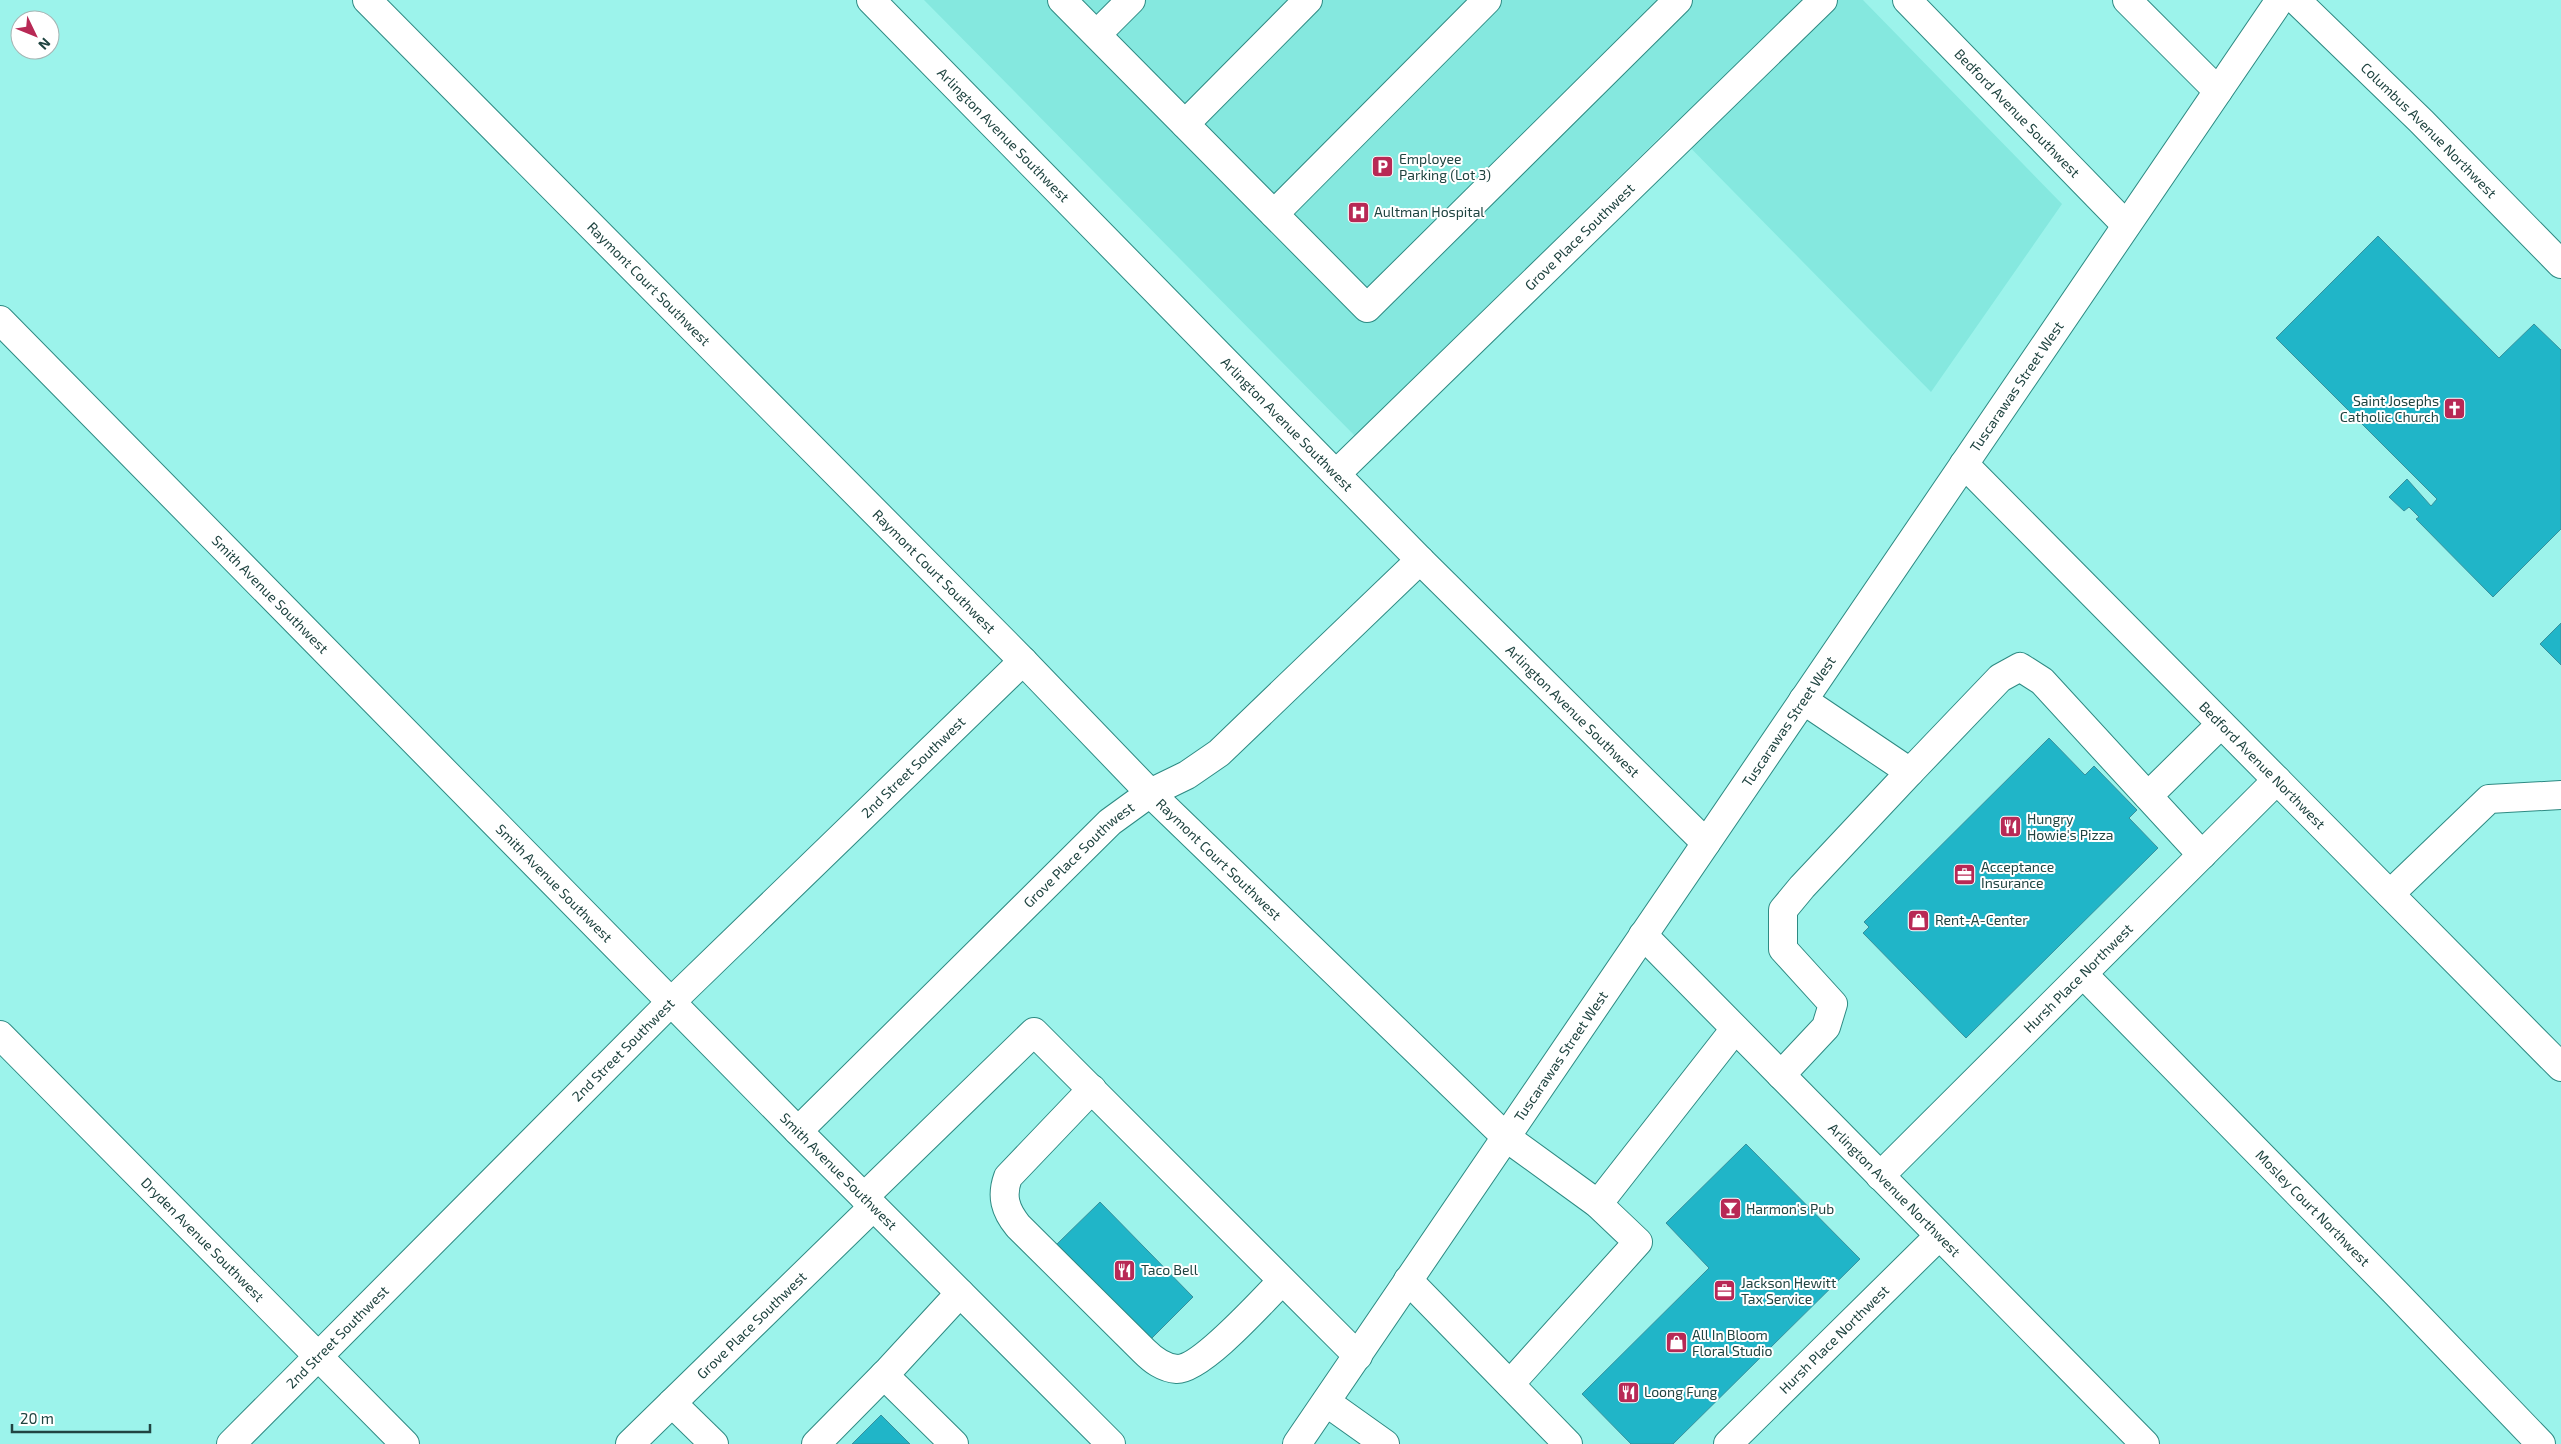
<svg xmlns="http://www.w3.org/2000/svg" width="2561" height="1444" font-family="'Exo 2',sans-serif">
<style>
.built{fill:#85e8df}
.building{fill:#20b5c8;stroke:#36909d}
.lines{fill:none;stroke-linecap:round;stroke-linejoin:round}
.minor-casing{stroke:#2e8a83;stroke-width:30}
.major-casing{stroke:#2e8a83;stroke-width:30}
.minor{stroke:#fff;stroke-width:28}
.major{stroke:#fff;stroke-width:28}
.labels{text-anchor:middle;stroke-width:4;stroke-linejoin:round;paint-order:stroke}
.street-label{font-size:14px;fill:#204441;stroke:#fff}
.poi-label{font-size:14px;fill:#204441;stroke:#fff;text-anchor:start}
</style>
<rect width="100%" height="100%" fill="#9cf3eb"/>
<!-- built -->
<path class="built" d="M 924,0 L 1863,0 L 2062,204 L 1931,392 L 1670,127 L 1355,436 Z"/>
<!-- building -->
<path class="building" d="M 2378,236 L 2499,358 L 2534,324 L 2561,350 L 2561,529 L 2493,597 L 2416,519 L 2419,517 L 2409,507 L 2404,511 L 2389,497 L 2407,479 L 2431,506 L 2437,499 L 2276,338 Z
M 2561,623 L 2561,665 L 2540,644 Z
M 2049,738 L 2085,775 L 2094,766 L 2137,810 L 2129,818 L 2158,848 L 1966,1038 L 1863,933 L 1869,927 L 1864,922 Z
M 1746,1144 L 1860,1259 L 1673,1444 L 1631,1444 L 1582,1394 L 1709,1268 L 1666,1223 Z
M 1100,1202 L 1193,1297 L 1151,1339 L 1057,1244 Z
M 881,1415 L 910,1444 L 852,1444 Z"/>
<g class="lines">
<defs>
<g id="minor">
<path id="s1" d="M 367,0 L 1023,661 L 1150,793 L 1507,1138 L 1598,1204 L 1638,1242 L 1510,1384"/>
<path id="s2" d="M 871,0 L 1420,560 L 1706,843"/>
<path d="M 1062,0 L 1367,308 L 1678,0"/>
<path id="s3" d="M 1907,0 L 2126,225"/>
<path d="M 2127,0 L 2218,91"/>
<path id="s4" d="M 2296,0 L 2421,121 L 2561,264"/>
<path d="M 1097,34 L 1131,0"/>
<path d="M 1185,124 L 1308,0"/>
<path d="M 1274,214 L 1487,0"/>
<path id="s5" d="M 0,320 L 798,1131 L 1111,1444"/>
<path id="s6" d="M 1964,464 L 2561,1067"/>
<path id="s7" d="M 1336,474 L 1823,0"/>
<path d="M 1910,772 L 2000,678 L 2020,667 L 2042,681 L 2202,855"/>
<path d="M 2148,796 L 2221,724"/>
<path d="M 2390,894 L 2489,799 L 2561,795"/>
<path id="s8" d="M 1643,935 L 2145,1444"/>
<path id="s9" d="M 2083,974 L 2395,1292 L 2541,1444"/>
<path id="s10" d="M 0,1035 L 405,1444"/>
<path d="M 1781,1075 L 1826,1027 L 1833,1004 L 1783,949 L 1783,910 L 1802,887 L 1910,772 L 1803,700"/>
<path d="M 1092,1089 L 1008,1177 C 1001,1196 1005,1210 1018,1226 L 1144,1351 C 1153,1360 1163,1368 1177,1369 C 1202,1369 1263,1300 1282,1281"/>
<path id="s11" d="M 798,1131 L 1110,822 L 1150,793 L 1187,775 L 1219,753 L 1420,560"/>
<path id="s12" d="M 1880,1176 L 2277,780"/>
<path d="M 864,1197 L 1034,1032 L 1358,1356"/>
<path d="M 1598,1204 L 1735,1029"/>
<path d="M 1408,1280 L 1568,1444"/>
<path d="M 884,1375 L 954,1444"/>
<path d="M 1326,1402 L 1385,1444"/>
<path d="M 672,1403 L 714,1444"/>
<path id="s13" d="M 231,1444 L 671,1002 L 1023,661"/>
<path id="s14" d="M 630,1444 L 873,1207"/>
<path d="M 816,1444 L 889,1370 L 960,1293"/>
<path id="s15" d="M 1728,1444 L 1939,1236"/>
</g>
<g id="major">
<path id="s16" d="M 1297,1444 L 2280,0"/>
</g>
</defs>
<!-- minor casing -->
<use href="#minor" class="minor-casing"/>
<!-- major casing -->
<use href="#major" class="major-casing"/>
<!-- minor -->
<use href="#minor" class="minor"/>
<!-- major -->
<use href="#major" class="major"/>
</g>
<!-- icons -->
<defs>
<symbol id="parking-square" viewBox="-11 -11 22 22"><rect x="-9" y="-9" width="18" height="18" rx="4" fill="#b82955" stroke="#fff"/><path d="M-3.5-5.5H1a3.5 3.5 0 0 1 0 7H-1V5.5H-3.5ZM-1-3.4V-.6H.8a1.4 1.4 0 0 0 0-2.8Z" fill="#fff"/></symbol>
<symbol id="hospital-square" viewBox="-11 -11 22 22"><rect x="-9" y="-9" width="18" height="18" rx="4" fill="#b82955" stroke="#fff"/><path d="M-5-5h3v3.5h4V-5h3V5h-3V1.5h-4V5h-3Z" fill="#fff"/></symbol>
<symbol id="church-square" viewBox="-11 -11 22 22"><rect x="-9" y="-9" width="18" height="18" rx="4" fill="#b82955" stroke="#fff"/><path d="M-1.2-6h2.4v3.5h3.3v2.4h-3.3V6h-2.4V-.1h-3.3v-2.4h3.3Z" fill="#fff"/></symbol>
<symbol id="restaurant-square" viewBox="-11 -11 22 22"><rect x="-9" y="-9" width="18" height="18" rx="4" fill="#b82955" stroke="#fff"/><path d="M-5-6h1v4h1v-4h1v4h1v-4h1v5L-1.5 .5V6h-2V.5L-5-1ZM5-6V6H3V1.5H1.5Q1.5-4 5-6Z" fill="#fff"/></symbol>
<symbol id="office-square" viewBox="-11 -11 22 22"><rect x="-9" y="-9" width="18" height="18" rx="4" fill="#b82955" stroke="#fff"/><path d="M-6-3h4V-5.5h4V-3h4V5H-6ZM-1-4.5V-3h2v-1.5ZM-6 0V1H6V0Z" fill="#fff"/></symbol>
<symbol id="shop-square" viewBox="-11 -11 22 22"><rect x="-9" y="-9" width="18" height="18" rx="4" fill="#b82955" stroke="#fff"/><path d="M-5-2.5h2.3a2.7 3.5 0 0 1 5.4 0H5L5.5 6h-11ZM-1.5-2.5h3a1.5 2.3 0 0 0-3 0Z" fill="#fff"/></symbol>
<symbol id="bar-square" viewBox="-11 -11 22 22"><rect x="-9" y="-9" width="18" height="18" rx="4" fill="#b82955" stroke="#fff"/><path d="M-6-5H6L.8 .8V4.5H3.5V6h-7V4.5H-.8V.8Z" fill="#fff"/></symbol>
</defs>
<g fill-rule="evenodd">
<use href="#parking-square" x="1370" y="154" width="25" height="25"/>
<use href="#hospital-square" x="1346" y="200" width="25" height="25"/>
<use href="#church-square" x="2442" y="396" width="25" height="25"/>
<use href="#restaurant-square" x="1998" y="814" width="25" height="25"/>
<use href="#office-square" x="1952" y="862" width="25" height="25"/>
<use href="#shop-square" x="1906" y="908" width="25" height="25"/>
<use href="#bar-square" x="1718" y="1196" width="25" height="25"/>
<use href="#restaurant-square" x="1112" y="1258" width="25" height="25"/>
<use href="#office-square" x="1712" y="1278" width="25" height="25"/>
<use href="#shop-square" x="1664" y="1330" width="25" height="25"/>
<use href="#restaurant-square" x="1616" y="1380" width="25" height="25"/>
</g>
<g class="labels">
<!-- street labels -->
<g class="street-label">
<text dy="5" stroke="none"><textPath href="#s3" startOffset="158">Bedford Avenue Southwest</textPath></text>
<text dy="5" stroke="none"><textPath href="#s4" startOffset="186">Columbus Avenue Northwest</textPath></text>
<text dy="5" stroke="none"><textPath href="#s2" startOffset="189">Arlington Avenue Southwest</textPath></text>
<text dy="5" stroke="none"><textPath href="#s7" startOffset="340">Grove Place Southwest</textPath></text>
<text dy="5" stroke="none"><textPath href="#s1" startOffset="400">Raymont Court Southwest</textPath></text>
<text dy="5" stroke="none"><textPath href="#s16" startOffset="1279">Tuscarawas Street West</textPath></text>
<text dy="5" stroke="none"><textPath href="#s2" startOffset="594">Arlington Avenue Southwest</textPath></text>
<text dy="5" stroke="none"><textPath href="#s1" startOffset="805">Raymont Court Southwest</textPath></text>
<text dy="5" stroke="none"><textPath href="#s5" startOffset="385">Smith Avenue Southwest</textPath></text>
<text dy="5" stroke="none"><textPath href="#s2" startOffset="999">Arlington Avenue Southwest</textPath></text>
<text dy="5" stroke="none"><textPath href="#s16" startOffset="874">Tuscarawas Street West</textPath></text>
<text dy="5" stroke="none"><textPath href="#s6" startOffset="424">Bedford Avenue Northwest</textPath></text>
<text dy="5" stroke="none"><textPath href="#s13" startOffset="961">2nd Street Southwest</textPath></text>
<text dy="5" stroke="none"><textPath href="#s11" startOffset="394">Grove Place Southwest</textPath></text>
<text dy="5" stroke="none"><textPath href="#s1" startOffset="1210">Raymont Court Southwest</textPath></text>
<text dy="5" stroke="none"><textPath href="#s5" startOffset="790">Smith Avenue Southwest</textPath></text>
<text dy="5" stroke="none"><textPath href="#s12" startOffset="280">Hursh Place Northwest</textPath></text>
<text dy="5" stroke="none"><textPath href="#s13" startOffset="556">2nd Street Southwest</textPath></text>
<text dy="5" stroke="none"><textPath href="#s16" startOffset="469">Tuscarawas Street West</textPath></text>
<text dy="5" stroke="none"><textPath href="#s5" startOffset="1195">Smith Avenue Southwest</textPath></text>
<text dy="5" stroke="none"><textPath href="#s8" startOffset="358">Arlington Avenue Northwest</textPath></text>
<text dy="5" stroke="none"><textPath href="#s9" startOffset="328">Mosley Court Northwest</textPath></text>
<text dy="5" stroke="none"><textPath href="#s10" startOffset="288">Dryden Avenue Southwest</textPath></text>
<text dy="5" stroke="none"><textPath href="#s14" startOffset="170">Grove Place Southwest</textPath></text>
<text dy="5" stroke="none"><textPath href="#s13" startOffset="151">2nd Street Southwest</textPath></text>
<text dy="5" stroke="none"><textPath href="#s15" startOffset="149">Hursh Place Northwest</textPath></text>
</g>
<!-- poi labels -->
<g class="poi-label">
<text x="1399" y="164">Employee<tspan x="1399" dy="16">Parking (Lot 3)</tspan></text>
<text x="1374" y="217">Aultman Hospital</text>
<text x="2439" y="406" text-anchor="end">Saint Josephs<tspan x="2439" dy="16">Catholic Church</tspan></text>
<text x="2027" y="824">Hungry<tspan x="2027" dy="16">Howie's Pizza</tspan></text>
<text x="1981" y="872">Acceptance<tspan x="1981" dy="16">Insurance</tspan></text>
<text x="1935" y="925">Rent-A-Center</text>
<text x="1746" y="1214">Harmon's Pub</text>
<text x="1141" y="1275">Taco Bell</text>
<text x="1741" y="1288">Jackson Hewitt<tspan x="1741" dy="16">Tax Service</tspan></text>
<text x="1692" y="1340">All In Bloom<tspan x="1692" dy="16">Floral Studio</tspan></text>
<text x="1644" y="1397">Loong Fung</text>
</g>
</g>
<!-- north arrow -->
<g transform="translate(35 35) rotate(133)"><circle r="24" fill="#ffffff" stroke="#a6b4b3"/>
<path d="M0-4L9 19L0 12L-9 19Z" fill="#b82955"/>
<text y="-8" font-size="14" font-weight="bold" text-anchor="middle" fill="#204441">N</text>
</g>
<!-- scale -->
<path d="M12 1424v8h138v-8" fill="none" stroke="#204441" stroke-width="2.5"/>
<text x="20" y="1424" font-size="15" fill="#204441" stroke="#ffffff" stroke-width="4" paint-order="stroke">20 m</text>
</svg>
